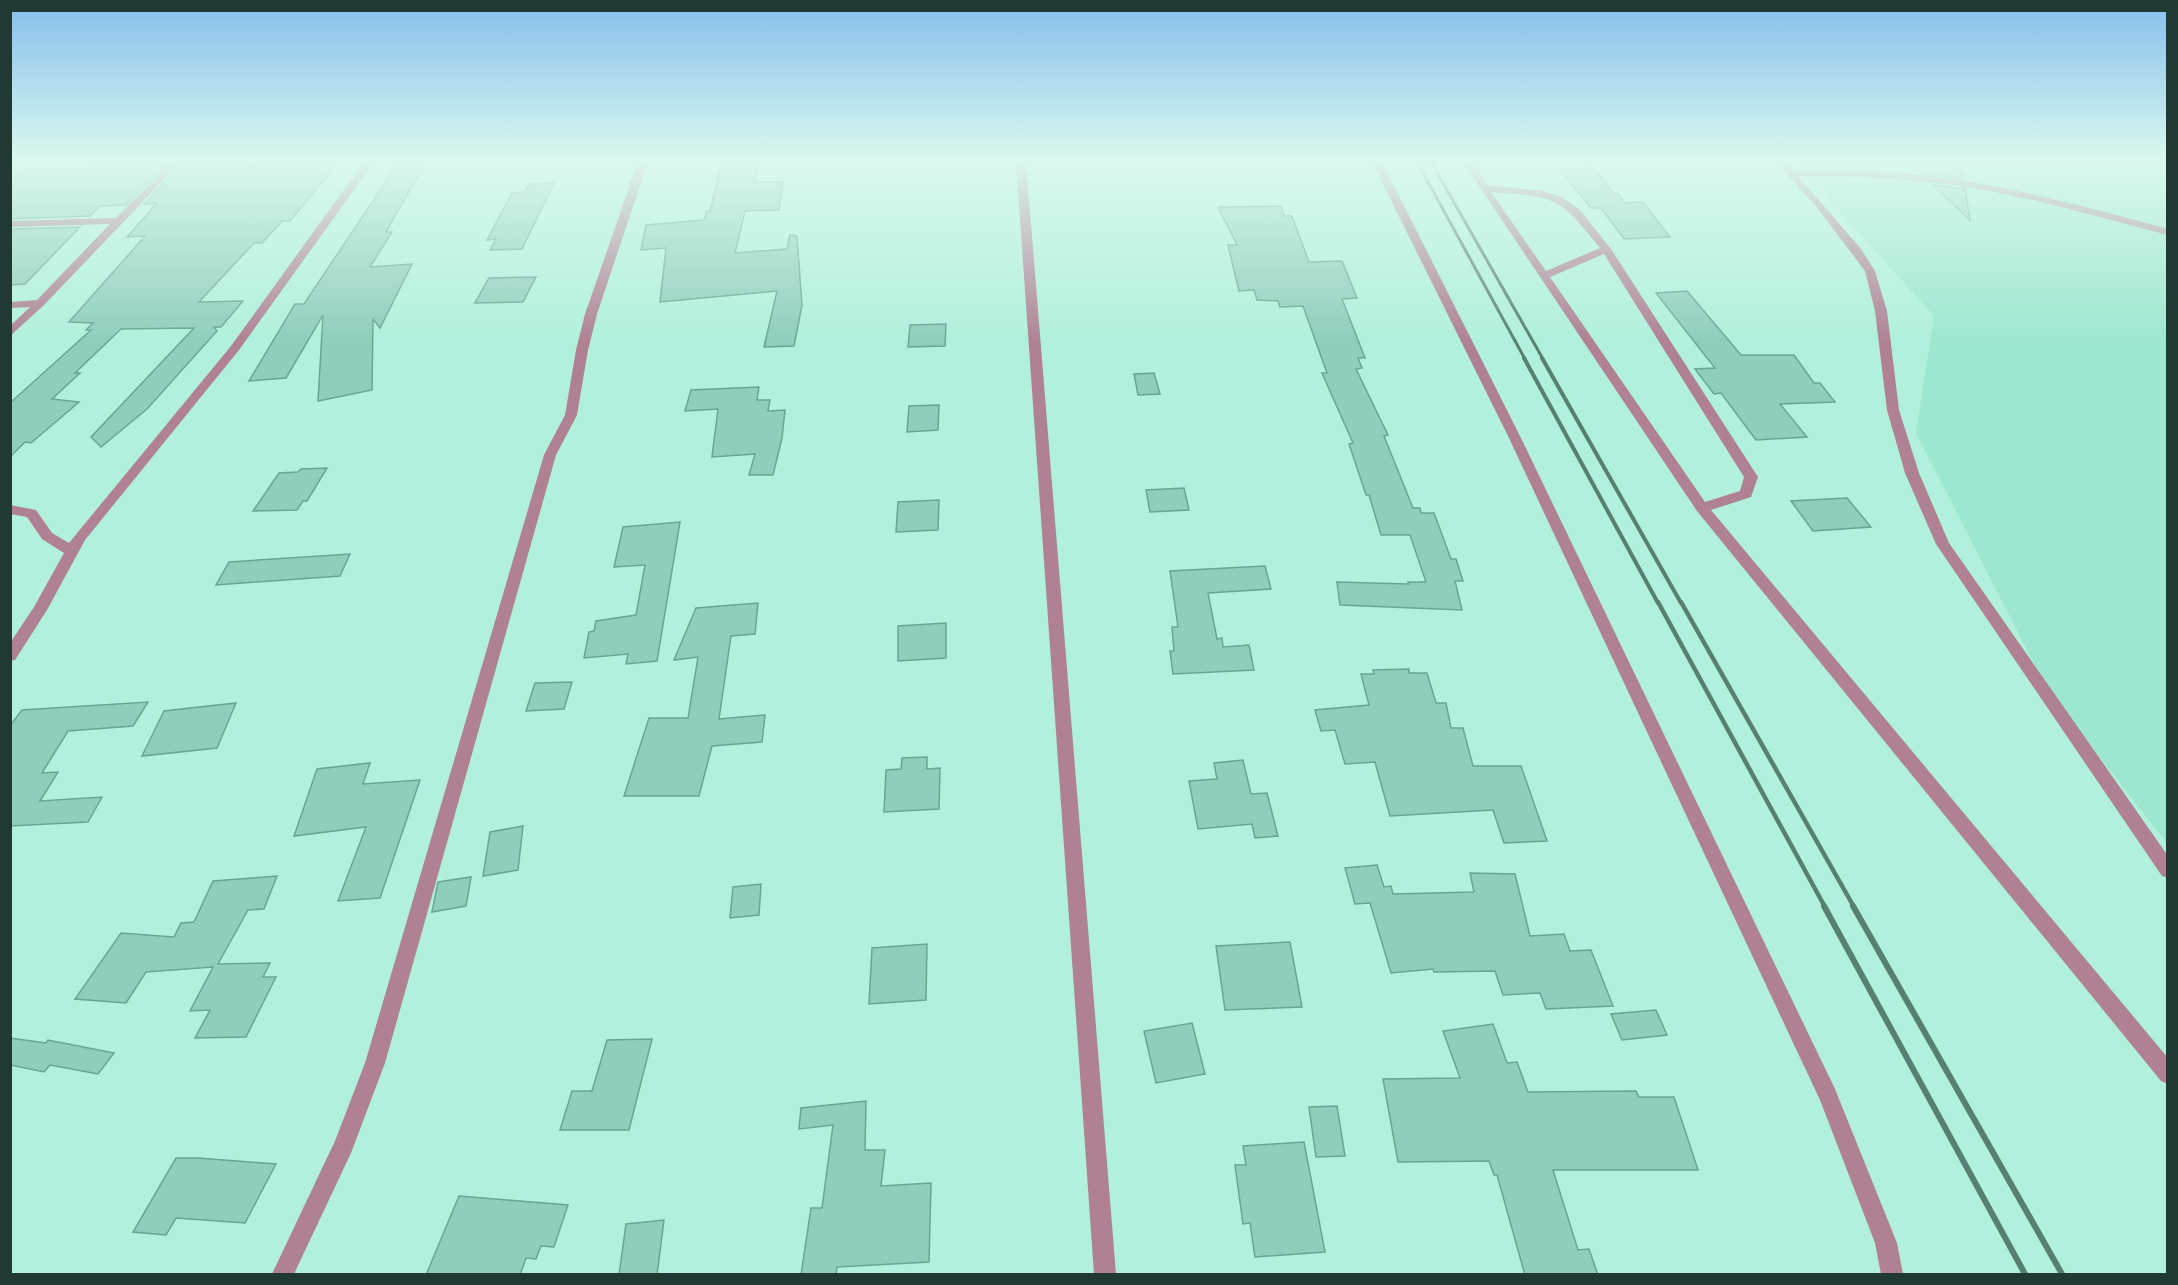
<svg xmlns="http://www.w3.org/2000/svg" width="2178" height="1285" font-family="'Alegreya Sans',sans-serif">
<style>
.built{fill:#9de7d0}
.building{fill:#8fcebb;stroke:#68a694;stroke-width:1.5}
.lines{fill:none;stroke-linecap:round;stroke-linejoin:round}
.minor{fill:#af8193;fill-rule:evenodd}
.rail-far3{stroke:#578074;stroke-width:3}
.rail-far2{stroke:#578074;stroke-width:4}
.rail-far1{stroke:#578074;stroke-width:4.5}
.rail{stroke:#578074;stroke-width:6}
</style>
<rect width="100%" height="100%" fill="#b0f0dc"/>
<!-- built -->
<path class="built" d="M 1795,162 L 2167,162 L 2167,843 L 2049,693 L 1916,433 L 1934,316 Z"/>
<!-- building -->
<path class="building" d="M 238,162 L 235,167 L 338,163 L 290,221 L 282,221 L 262,243 L 254,243 L 199,302 L 243,301 L 221,327 L 214,327 L 217,331 L 147,409 L 101,447 L 91,437 L 194,328 L 121,329 L 75,373 L 80,373 L 52,399 L 79,402 L 31,443 L 25,442 L 10,457 L 10,403 L 91,330 L 86,330 L 93,323 L 69,322 L 145,236 L 127,237 L 157,203 L 144,204 L 181,165 Z
M 722,162 L 759,162 L 755,182 L 783,182 L 779,210 L 745,211 L 735,253 L 787,249 L 790,235 L 797,236 L 802,305 L 794,346 L 764,347 L 777,291 L 660,302 L 666,248 L 641,250 L 646,225 L 704,220 L 707,211 L 710,211 Z
M 1910,162 L 1961,162 L 1963,179 L 1920,172 Z
M 425,164 L 386,232 L 392,232 L 370,267 L 412,264 L 380,328 L 373,319 L 372,390 L 318,401 L 323,315 L 286,378 L 249,381 L 295,304 L 304,304 L 397,165 Z
M 156,166 L 164,166 L 126,205 L 100,206 L 90,216 L 10,219 L 10,171 Z
M 1594,168 L 1614,194 L 1618,194 L 1625,203 L 1643,202 L 1670,237 L 1624,239 L 1601,208 L 1591,208 L 1560,170 Z
M 554,183 L 522,249 L 490,250 L 496,239 L 487,240 L 512,193 L 525,192 L 529,184 Z
M 1933,185 L 1965,189 L 1970,220 Z
M 1281,206 L 1284,216 L 1292,216 L 1309,262 L 1342,261 L 1357,298 L 1342,299 L 1365,358 L 1358,358 L 1362,368 L 1356,369 L 1388,435 L 1384,436 L 1413,508 L 1420,508 L 1421,513 L 1434,513 L 1451,559 L 1456,559 L 1463,581 L 1455,581 L 1462,610 L 1340,605 L 1337,582 L 1409,584 L 1408,582 L 1426,582 L 1410,535 L 1381,535 L 1369,495 L 1366,495 L 1349,444 L 1353,443 L 1322,373 L 1327,373 L 1303,306 L 1280,307 L 1278,301 L 1257,300 L 1254,290 L 1239,291 L 1228,245 L 1237,245 L 1218,207 Z
M 80,227 L 25,284 L 10,285 L 10,229 Z
M 536,277 L 523,302 L 475,303 L 489,278 Z
M 1687,291 L 1741,355 L 1794,355 L 1814,383 L 1820,383 L 1835,402 L 1780,404 L 1807,437 L 1756,440 L 1721,393 L 1714,394 L 1695,369 L 1715,368 L 1656,293 Z
M 946,324 L 945,346 L 908,347 L 910,325 Z
M 1154,373 L 1160,394 L 1138,395 L 1134,374 Z
M 759,387 L 757,400 L 770,400 L 768,411 L 785,410 L 782,438 L 773,475 L 749,475 L 755,454 L 712,457 L 718,409 L 685,411 L 691,390 Z
M 939,405 L 938,430 L 907,432 L 909,406 Z
M 327,468 L 307,501 L 303,501 L 297,510 L 253,511 L 279,473 L 298,472 L 301,469 Z
M 1184,488 L 1189,510 L 1150,512 L 1146,490 Z
M 1847,498 L 1871,527 L 1813,531 L 1791,501 Z
M 939,500 L 938,530 L 896,532 L 898,502 Z
M 680,522 L 657,661 L 626,664 L 628,654 L 584,658 L 589,632 L 594,631 L 596,621 L 636,615 L 645,565 L 614,567 L 623,527 Z
M 350,554 L 340,576 L 216,585 L 229,562 Z
M 1265,566 L 1271,589 L 1208,593 L 1217,639 L 1222,638 L 1223,647 L 1249,645 L 1254,670 L 1173,674 L 1170,651 L 1174,651 L 1172,627 L 1178,627 L 1170,571 Z
M 758,603 L 755,634 L 731,636 L 719,719 L 765,715 L 762,742 L 712,746 L 699,796 L 624,796 L 649,718 L 688,718 L 698,657 L 674,660 L 696,608 Z
M 946,623 L 946,658 L 898,661 L 898,626 Z
M 1409,669 L 1409,673 L 1427,673 L 1436,703 L 1446,703 L 1451,728 L 1463,728 L 1473,766 L 1521,766 L 1547,841 L 1504,843 L 1493,810 L 1390,816 L 1375,762 L 1345,764 L 1335,730 L 1321,731 L 1315,710 L 1369,705 L 1361,674 L 1374,674 L 1373,670 Z
M 572,682 L 564,709 L 526,711 L 535,683 Z
M 148,702 L 133,726 L 68,731 L 42,773 L 58,772 L 40,801 L 102,797 L 88,822 L 10,826 L 10,726 L 22,710 Z
M 236,703 L 217,748 L 142,756 L 164,711 Z
M 927,757 L 927,769 L 940,768 L 939,809 L 884,812 L 886,770 L 901,769 L 902,758 Z
M 1243,760 L 1251,794 L 1267,793 L 1278,836 L 1255,838 L 1252,824 L 1198,829 L 1189,781 L 1217,779 L 1214,763 Z
M 370,763 L 363,784 L 420,780 L 380,898 L 338,901 L 366,827 L 294,836 L 317,769 Z
M 523,826 L 518,870 L 483,876 L 490,832 Z
M 1377,865 L 1384,887 L 1391,886 L 1393,894 L 1474,892 L 1470,873 L 1515,874 L 1530,936 L 1564,934 L 1570,951 L 1591,950 L 1613,1006 L 1546,1009 L 1540,993 L 1503,995 L 1495,971 L 1434,972 L 1433,969 L 1391,973 L 1370,903 L 1355,904 L 1345,868 Z
M 277,876 L 264,909 L 248,910 L 218,964 L 270,963 L 263,977 L 276,977 L 246,1037 L 195,1038 L 210,1010 L 190,1011 L 213,967 L 146,972 L 126,1003 L 75,999 L 121,933 L 174,937 L 181,923 L 194,922 L 213,881 Z
M 471,877 L 466,906 L 432,912 L 438,882 Z
M 761,884 L 759,915 L 730,918 L 733,887 Z
M 1290,942 L 1302,1007 L 1225,1010 L 1216,946 Z
M 927,944 L 926,1000 L 869,1004 L 872,948 Z
M 1656,1010 L 1667,1035 L 1622,1040 L 1611,1014 Z
M 1192,1023 L 1205,1074 L 1156,1083 L 1144,1031 Z
M 1493,1024 L 1507,1063 L 1517,1062 L 1528,1092 L 1636,1091 L 1639,1097 L 1674,1097 L 1698,1170 L 1553,1170 L 1578,1250 L 1589,1249 L 1598,1275 L 1525,1275 L 1497,1175 L 1494,1175 L 1489,1161 L 1398,1162 L 1383,1079 L 1460,1078 L 1443,1031 Z
M 10,1038 L 46,1043 L 48,1040 L 114,1053 L 98,1074 L 50,1065 L 44,1072 L 10,1065 Z
M 652,1039 L 629,1130 L 560,1130 L 572,1091 L 592,1091 L 607,1040 Z
M 866,1101 L 865,1150 L 885,1150 L 881,1186 L 931,1183 L 929,1262 L 837,1267 L 836,1275 L 801,1275 L 811,1208 L 822,1208 L 833,1125 L 799,1129 L 801,1108 Z
M 1337,1106 L 1345,1156 L 1316,1157 L 1309,1107 Z
M 1304,1142 L 1325,1252 L 1255,1257 L 1250,1223 L 1243,1224 L 1235,1165 L 1246,1165 L 1243,1146 Z
M 176,1158 L 198,1158 L 276,1164 L 245,1223 L 176,1218 L 166,1235 L 133,1232 Z
M 459,1196 L 568,1205 L 554,1247 L 541,1246 L 536,1259 L 526,1258 L 520,1275 L 426,1275 Z
M 664,1220 L 657,1275 L 619,1275 L 626,1224 Z"/>
<g class="lines">
<!-- minor -->
<path class="minor" d="M 171,162 L 181,162 L 44,305 L 10,336 L 10,326 L 30,307 L 10,308 L 10,302 L 37,300 L 110,224 L 10,227 L 10,221 L 116,218 Z
M 364,162 L 374,162 L 239,350 L 85,540 L 47,610 L 15,660 L 10,661 L 10,643 L 34,607 L 64,553 L 42,539 L 27,517 L 10,514 L 10,505 L 36,510 L 52,533 L 69,543 L 231,346 Z
M 638,162 L 648,162 L 597,314 L 588,350 L 577,415 L 556,455 L 385,1063 L 351,1153 L 294,1274 L 272,1274 L 335,1141 L 365,1063 L 544,455 L 565,415 L 576,350 L 585,314 Z
M 1016,162 L 1026,162 L 1116,1274 L 1094,1274 Z
M 1372,162 L 1382,162 L 1520,436 L 1835,1089 L 1897,1243 L 1903,1274 L 1881,1274 L 1875,1243 L 1820,1100 L 1508,436 Z
M 1463,162 L 1473,162 L 1487,185 L 1543,191 L 1562,197 L 1580,210 L 1611,249 L 1758,477 L 1751,497 L 1711,510 L 2168,1058 L 2168,1084 L 2161,1081 L 1697,511 ZM 1491,192 C 1557,197 1558,196 1600,248 L 1546,271 ZM 1604,254 L 1744,477 L 1740,491 L 1705,502 L 1550,277 Z
M 1775,162 L 1785,162 L 1793,170 C 1842,170 1891,170 1939,177 C 2017,188 2092,208 2168,229 L 2168,235 C 2102,218 2038,199 1972,188 C 1914,178 1857,176 1798,176 L 1861,249 L 1875,271 L 1887,311 L 1899,410 L 1919,473 L 1949,543 L 2168,856 L 2168,878 L 2162,876 L 1936,544 L 1905,473 L 1887,410 L 1875,311 L 1865,271 L 1816,206 Z"/>
<!-- rail-far3 -->
<path class="rail-far3" d="M 1417,162 L 1525,359
M 1431,162 L 1543,359"/>
<!-- rail-far2 -->
<path class="rail-far2" d="M 1524,358 L 1658,603
M 1542,358 L 1681,603"/>
<!-- rail-far1 -->
<path class="rail-far1" d="M 1658,602 L 1825,907
M 1681,602 L 1854,907"/>
<!-- rail -->
<path class="rail" d="M 1824,906 L 2025,1274
M 1853,906 L 2062,1274"/>
</g>
<!-- sky -->
<linearGradient id="sky" x2="0" y2="1"><stop stop-color="#84bfec"/><stop offset="0.47" stop-color="#dbf8ef"/><stop offset="1" stop-color="#dbf8ef" stop-opacity="0"/></linearGradient>
<rect width="2178" height="342" fill="url(#sky)"/>
<!-- border -->
<rect width="2178" height="1285" fill="none" stroke="#203a33" stroke-width="24"/>
</svg>
